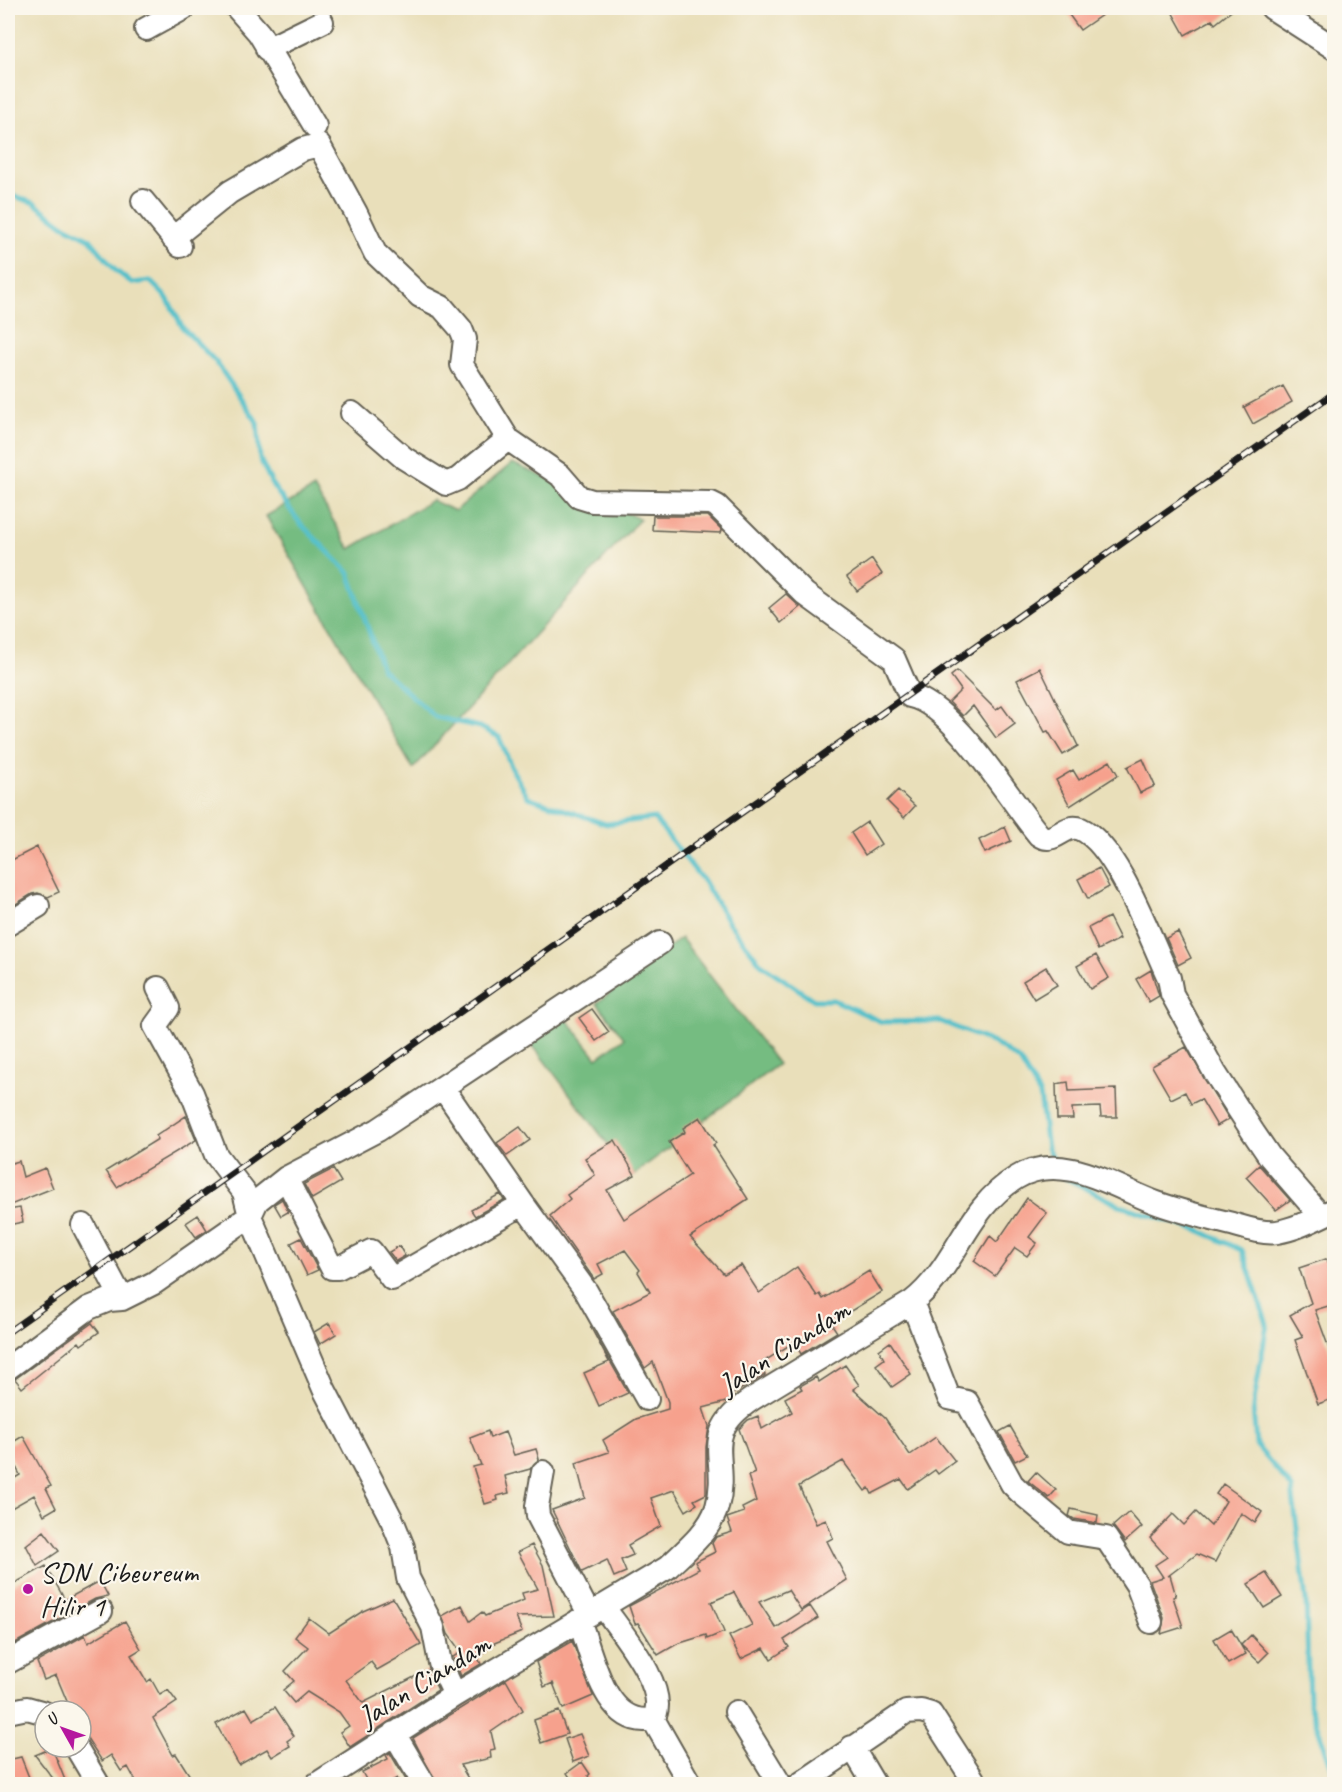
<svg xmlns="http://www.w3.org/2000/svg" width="1342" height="1792" font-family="Caveat,sans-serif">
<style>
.forest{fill:#74bc81;stroke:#486c4e;stroke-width:1.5}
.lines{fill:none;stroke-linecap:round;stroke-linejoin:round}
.stream{stroke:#52bfc9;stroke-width:5}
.building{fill:#f6a18d}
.minor-casing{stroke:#646053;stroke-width:26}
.minor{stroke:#fff;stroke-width:22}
.rail-casing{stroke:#1c1c1c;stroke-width:7}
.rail{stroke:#fbf7ec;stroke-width:4.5;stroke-dasharray:14;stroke-linecap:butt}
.poi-dot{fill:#b5179e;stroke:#fbf7ec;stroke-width:2}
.labels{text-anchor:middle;stroke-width:4.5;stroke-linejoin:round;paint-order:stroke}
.street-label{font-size:30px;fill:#1c1c1c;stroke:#fbf7ec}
.poi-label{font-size:30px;fill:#1c1c1c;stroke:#fbf7ec;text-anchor:start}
</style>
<rect width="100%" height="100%" fill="#fbf7ec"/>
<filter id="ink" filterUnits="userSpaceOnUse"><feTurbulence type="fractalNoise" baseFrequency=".0167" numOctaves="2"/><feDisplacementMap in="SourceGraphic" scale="12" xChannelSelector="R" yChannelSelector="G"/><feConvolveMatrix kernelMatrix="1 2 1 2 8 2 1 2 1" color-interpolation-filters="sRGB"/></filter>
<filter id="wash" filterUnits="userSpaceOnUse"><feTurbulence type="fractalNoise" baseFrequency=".008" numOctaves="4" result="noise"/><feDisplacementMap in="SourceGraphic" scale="24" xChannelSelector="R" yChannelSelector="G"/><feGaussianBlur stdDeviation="1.35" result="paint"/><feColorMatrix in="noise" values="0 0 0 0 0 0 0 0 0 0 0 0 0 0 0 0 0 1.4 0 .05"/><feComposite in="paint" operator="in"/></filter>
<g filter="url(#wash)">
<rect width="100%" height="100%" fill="#e9dfba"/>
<!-- forest -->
<path class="forest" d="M 512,463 L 640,519 L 413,769 L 266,516 L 314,488 L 350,549 L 432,500 L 455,511 Z
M 681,938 L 778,1064 L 632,1176 L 530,1042 L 564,1016 L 597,1058 L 624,1038 L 597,1003 Z"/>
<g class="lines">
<!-- stream -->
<path class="stream" d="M 8,194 L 34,203 L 63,225 L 90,239 L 115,270 L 132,283 L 150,281 L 167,298 L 183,328 L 216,362 L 257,422 L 260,459 L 273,486 L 300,523 L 349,573 L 382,669 L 435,717 L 480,727 L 499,737 L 513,771 L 528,797 L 606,824 L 654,818 L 704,882 L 729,923 L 761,964 L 814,1000 L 834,1000 L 882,1022 L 940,1021 L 994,1043 L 1020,1061 L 1040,1095 L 1047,1148 L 1055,1161
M 1064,1177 L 1121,1206 L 1200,1231 L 1242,1250 L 1267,1324 L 1253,1407 L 1256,1445 L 1292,1488 L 1306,1600 L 1309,1702 L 1334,1774"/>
</g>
<g id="blocks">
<!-- building -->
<path class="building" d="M 1064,8 L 1112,8 L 1080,30 Z
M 1170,8 L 1235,8 L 1215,24 L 1212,20 L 1185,35 Z
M 1283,386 L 1292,402 L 1253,424 L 1244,407 Z
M 653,516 L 708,516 L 722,530 L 721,533 L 652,530 Z
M 872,559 L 882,574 L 857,591 L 847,577 Z
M 786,594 L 800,607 L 781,623 L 769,608 Z
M 1040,668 L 1078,746 L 1063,755 L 1048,731 L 1045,732 L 1017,680 Z
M 957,671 L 996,710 L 1002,706 L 1015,724 L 996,738 L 973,706 L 963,716 L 949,702 L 961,690 L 951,676 Z
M 1143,759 L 1155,786 L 1140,793 L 1127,767 Z
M 1110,761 L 1118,775 L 1070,806 L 1056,780 L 1073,770 L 1079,780 Z
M 898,790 L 915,806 L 904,818 L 887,801 Z
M 867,822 L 881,844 L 865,855 L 851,833 Z
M 1005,827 L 1011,841 L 985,853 L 979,840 Z
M 37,847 L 59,892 L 48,897 L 38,893 L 32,894 L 8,909 L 8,862 Z
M 1099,868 L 1109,887 L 1088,899 L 1078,879 Z
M 1109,917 L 1120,939 L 1098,950 L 1088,928 Z
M 1178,932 L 1191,958 L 1178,965 L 1166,938 Z
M 1096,955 L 1109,978 L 1090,989 L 1077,966 Z
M 1046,967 L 1057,985 L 1034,999 L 1023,981 Z
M 1151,970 L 1159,996 L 1149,1002 L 1136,979 Z
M 592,1009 L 609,1032 L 596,1041 L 579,1018 Z
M 1186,1047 L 1229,1119 L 1217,1126 L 1201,1099 L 1191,1104 L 1185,1092 L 1171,1099 L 1152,1066 Z
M 1068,1082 L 1069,1091 L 1116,1089 L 1117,1117 L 1101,1117 L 1100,1107 L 1072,1108 L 1073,1119 L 1057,1119 L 1056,1084 Z
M 186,1116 L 196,1140 L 117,1187 L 106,1171 L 158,1139 L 156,1136 Z
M 700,1117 L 716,1143 L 713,1145 L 748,1199 L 690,1237 L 724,1274 L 741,1265 L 759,1293 L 797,1267 L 817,1296 L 820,1294 L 823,1299 L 869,1271 L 882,1292 L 831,1323 L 837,1332 L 801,1354 L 794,1342 L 760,1364 L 765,1375 L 731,1395 L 732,1398 L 726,1402 L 703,1408 L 709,1426 L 706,1447 L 706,1494 L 694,1500 L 697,1504 L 686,1511 L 674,1490 L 651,1498 L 661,1526 L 628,1545 L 633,1555 L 621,1560 L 626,1572 L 614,1577 L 607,1560 L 582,1572 L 552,1510 L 585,1498 L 576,1463 L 609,1452 L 603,1440 L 636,1419 L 668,1409 L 668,1402 L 653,1362 L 645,1368 L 613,1311 L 650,1292 L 638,1272 L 640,1270 L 625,1250 L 598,1264 L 603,1274 L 594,1279 L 550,1216 L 570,1199 L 567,1195 L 595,1175 L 585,1158 L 615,1140 L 635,1175 L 607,1190 L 624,1219 L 690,1175 L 669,1142 L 685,1132 L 683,1128 Z
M 520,1127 L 530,1140 L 507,1156 L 497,1143 Z
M 19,1161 L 23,1177 L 45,1168 L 53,1188 L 8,1206 L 8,1164 Z
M 1259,1165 L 1290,1200 L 1276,1210 L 1246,1177 Z
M 333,1169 L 341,1182 L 312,1199 L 304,1184 Z
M 500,1194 L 504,1200 L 475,1216 L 471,1210 Z
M 1027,1198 L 1047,1213 L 1029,1237 L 1037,1243 L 1027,1256 L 1015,1248 L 995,1276 L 974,1261 L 990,1236 L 997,1242 Z
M 282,1199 L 288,1212 L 281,1216 L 274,1204 Z
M 20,1208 L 23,1222 L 8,1225 L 8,1210 Z
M 198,1215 L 207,1230 L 196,1237 L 186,1223 Z
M 301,1238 L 318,1270 L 307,1275 L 291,1243 Z
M 399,1246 L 405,1256 L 396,1261 L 389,1252 Z
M 1326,1259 L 1335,1287 L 1335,1304 L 1315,1310 L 1335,1365 L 1335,1398 L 1318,1404 L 1295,1340 L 1303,1337 L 1290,1315 L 1311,1303 L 1299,1268 Z
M 92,1323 L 99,1332 L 81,1345 L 79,1342 L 22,1388 L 15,1379 Z
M 329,1323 L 336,1334 L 320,1344 L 314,1332 Z
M 590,1326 L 628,1393 L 599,1406 L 584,1373 L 609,1362 Z
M 890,1342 L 911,1374 L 892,1387 L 876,1365 L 884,1359 L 879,1350 Z
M 845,1365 L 859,1385 L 853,1389 L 885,1418 L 910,1455 L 936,1437 L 955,1461 L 938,1474 L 935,1470 L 908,1489 L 901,1479 L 872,1494 L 869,1488 L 865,1491 L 843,1461 L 799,1486 L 816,1524 L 826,1520 L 833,1538 L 827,1541 L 847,1580 L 801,1610 L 788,1590 L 759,1602 L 776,1628 L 810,1606 L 818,1618 L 784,1640 L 789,1647 L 771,1659 L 764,1648 L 741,1659 L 729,1636 L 752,1625 L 734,1592 L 711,1602 L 724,1632 L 707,1639 L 706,1635 L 677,1644 L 658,1655 L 638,1623 L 635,1624 L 629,1606 L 699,1569 L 695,1562 L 715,1552 L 712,1543 L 716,1537 L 732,1532 L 727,1518 L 744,1512 L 742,1508 L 756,1501 L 748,1476 L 755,1473 L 739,1429 L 748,1420 L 758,1416 L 762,1429 L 792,1412 L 785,1398 L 802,1389 L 800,1386 L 816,1377 L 819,1382 Z
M 1010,1426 L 1027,1455 L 1015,1461 L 999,1432 Z
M 488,1431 L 490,1438 L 505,1432 L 514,1455 L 536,1449 L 539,1459 L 530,1469 L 505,1476 L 509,1493 L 497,1496 L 498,1500 L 485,1504 L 473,1467 L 481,1465 L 470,1438 Z
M 23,1436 L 51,1486 L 46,1488 L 56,1508 L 44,1515 L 34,1495 L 8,1510 L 8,1482 L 20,1475 L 8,1451 L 8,1445 Z
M 1036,1472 L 1056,1490 L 1049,1498 L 1028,1481 Z
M 1223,1484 L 1262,1512 L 1255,1523 L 1241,1513 L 1215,1562 L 1197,1554 L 1168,1576 L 1170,1575 L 1176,1596 L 1173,1597 L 1183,1627 L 1161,1634 L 1164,1618 L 1150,1581 L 1163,1577 L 1155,1565 L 1167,1557 L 1150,1538 L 1173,1514 L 1184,1525 L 1196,1512 L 1211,1526 L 1226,1501 L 1216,1494 Z
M 1071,1509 L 1098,1515 L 1097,1523 L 1074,1519 L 1069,1516 Z
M 1129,1512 L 1142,1527 L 1125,1542 L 1113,1526 Z
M 44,1531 L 59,1551 L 37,1566 L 26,1545 Z
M 532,1545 L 543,1565 L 554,1616 L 516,1617 L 522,1632 L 492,1644 L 478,1658 L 481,1664 L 461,1676 L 453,1657 L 461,1652 L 448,1634 L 442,1616 L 462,1605 L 470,1621 L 482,1612 L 485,1616 L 524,1600 L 522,1593 L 538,1589 L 518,1552 Z
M 46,1566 L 65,1600 L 100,1581 L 108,1596 L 95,1599 L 8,1647 L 8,1587 Z
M 1266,1573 L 1282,1597 L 1264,1608 L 1248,1584 Z
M 393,1598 L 421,1645 L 377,1670 L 371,1662 L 346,1680 L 363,1703 L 428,1670 L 438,1690 L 350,1747 L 340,1732 L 349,1726 L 339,1712 L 307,1692 L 294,1703 L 283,1690 L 294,1681 L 285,1671 L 308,1647 L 295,1637 L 309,1618 L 329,1633 L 363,1611 Z
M 125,1621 L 141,1649 L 131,1655 L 147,1682 L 151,1679 L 160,1695 L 168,1690 L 177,1702 L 153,1718 L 173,1755 L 176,1754 L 190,1776 L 188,1777 L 192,1785 L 138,1785 L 128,1767 L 121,1771 L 111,1755 L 102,1761 L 81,1729 L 81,1711 L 73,1711 L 69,1706 L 56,1675 L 44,1680 L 37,1662 L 85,1635 L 88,1643 Z
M 1231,1629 L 1246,1654 L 1228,1664 L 1214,1639 Z
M 1251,1635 L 1268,1653 L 1259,1662 L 1241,1645 Z
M 572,1641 L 593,1696 L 563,1709 L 553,1683 L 544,1687 L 536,1662 Z
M 506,1680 L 523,1710 L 491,1732 L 495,1749 L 490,1750 L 491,1758 L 460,1765 L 472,1785 L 437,1785 L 413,1738 Z
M 275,1707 L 294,1736 L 287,1741 L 290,1746 L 272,1757 L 267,1749 L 239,1765 L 216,1724 L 246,1708 L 253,1720 Z
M 559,1711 L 567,1734 L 541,1743 L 534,1720 Z
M 580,1734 L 589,1756 L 573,1762 L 565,1739 Z
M 52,1748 L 67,1785 L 58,1785 L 35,1755 Z
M 390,1753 L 409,1785 L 400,1785 L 397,1778 L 385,1785 L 369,1785 L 362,1772 L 388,1759 L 386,1755 Z
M 21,1757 L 32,1785 L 14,1785 L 12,1780 L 8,1781 L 8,1760 Z
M 582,1762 L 590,1774 L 588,1776 L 593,1785 L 575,1785 L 567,1773 Z"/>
</g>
</g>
<g filter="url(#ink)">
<use href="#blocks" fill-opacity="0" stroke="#646053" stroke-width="1.5"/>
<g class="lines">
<defs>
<path id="minor" d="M 237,8 L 259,33 L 315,126
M 1272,8 L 1334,48
M 146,29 L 184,8
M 267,49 L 322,22
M 143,201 L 180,246
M 173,238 L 230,192 L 303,149 L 319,145 L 356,213 L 375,253 L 420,296 L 442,307 L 461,329 L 465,339 L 462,365 L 508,439 L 560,475 L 579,497 L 592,501 L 711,503 L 717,506 L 805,594 L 894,659 L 910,696 C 953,704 1010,801 1039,835 C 1055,846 1064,822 1081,829 C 1118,846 1151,941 1169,978 L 1172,994 L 1215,1073 L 1253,1132 L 1270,1157 L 1321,1216
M 352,413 L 404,458 L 446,484 L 458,479 L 508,439
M 8,924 L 38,906
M 158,988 L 168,1008 L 155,1026 L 192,1093 L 216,1155 L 244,1192 L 250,1216 L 324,1389 L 392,1520 L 403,1547 L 408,1578 L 433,1627 L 440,1663 L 455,1695
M 443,1088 L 523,1204
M 286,1178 L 332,1268 L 338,1268 L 371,1251 L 392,1279 L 523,1204 L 586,1291 L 647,1399
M 83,1225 L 122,1299
M 912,1302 L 949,1398 L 967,1402 L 1012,1484 L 1020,1492 L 1068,1532 L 1106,1538 L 1137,1585 L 1151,1622
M 8,1368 L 89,1308 L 109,1300 L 122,1299 L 154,1283 L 250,1216 L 257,1201 L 286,1178 L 378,1130 L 660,943
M 543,1472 L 537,1506 L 538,1516 L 589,1614
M 579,1620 C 592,1654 605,1729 653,1719 C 672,1691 619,1630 603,1606
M 8,1662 L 101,1611
M 8,1712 L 27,1708 L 45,1713
M 736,1712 L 780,1784
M 653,1719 L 690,1784
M 394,1733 L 424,1784
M 76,1747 L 98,1784
M 852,1747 L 874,1784
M 317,1784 L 455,1695 L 667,1568 C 685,1551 710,1531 717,1507 C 731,1458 697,1436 752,1399 L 912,1302 C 957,1267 965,1209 1016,1178 C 1062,1150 1113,1187 1157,1203 C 1182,1212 1207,1218 1232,1224 C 1246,1228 1263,1234 1277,1232 C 1296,1229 1315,1219 1332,1211
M 800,1784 L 906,1712 L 921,1711 L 931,1714 L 976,1784"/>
</defs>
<!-- minor casing -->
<use href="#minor" class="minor-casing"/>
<!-- minor -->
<use href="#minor" class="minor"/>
<defs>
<path id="rail" d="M 8,1332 L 1334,393"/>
</defs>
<!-- rail casing -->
<use href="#rail" class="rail-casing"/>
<!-- rail -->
<use href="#rail" class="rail"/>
</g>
</g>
<!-- markers -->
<circle class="poi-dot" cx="28" cy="1589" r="6"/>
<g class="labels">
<!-- street labels -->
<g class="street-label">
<text transform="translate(784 1347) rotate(-33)" y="10">Jalan Ciandam</text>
<text transform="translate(424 1680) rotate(-32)" y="10">Jalan Ciandam</text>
</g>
<!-- poi labels -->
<g class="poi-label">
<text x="40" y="1582">SDN Cibeureum<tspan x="40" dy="34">Hilir 1</tspan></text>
</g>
</g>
<!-- margin -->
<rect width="1342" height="1792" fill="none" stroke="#fbf7ec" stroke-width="30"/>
<!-- north arrow -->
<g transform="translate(63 1729) rotate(310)"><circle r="28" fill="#fbf7ec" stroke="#a29f99" stroke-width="1.5"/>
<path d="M0-4.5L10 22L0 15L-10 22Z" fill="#b5179e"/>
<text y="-9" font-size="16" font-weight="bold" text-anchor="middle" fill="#1c1c1c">U</text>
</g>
</svg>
